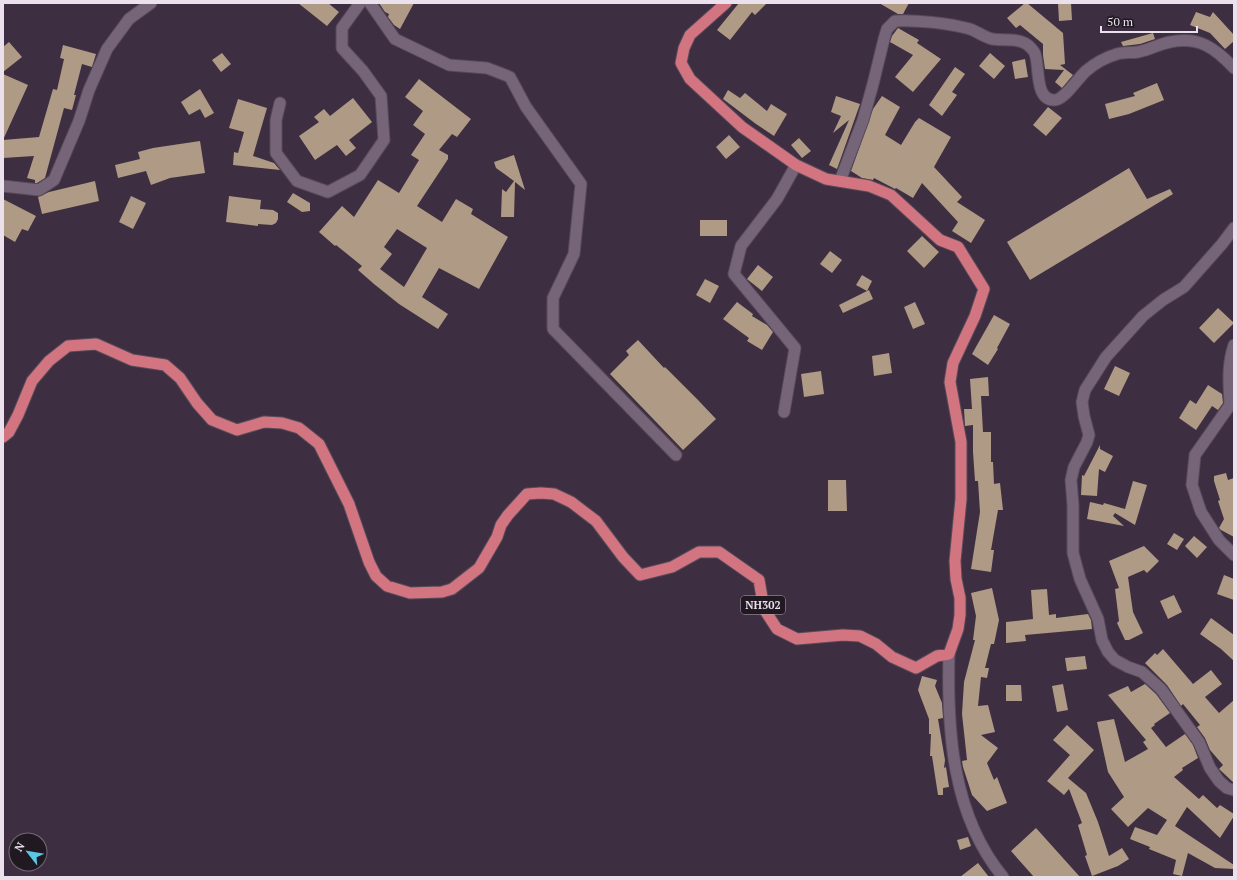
<svg xmlns="http://www.w3.org/2000/svg" width="1237" height="880" font-family="'PT Serif',serif">
<style>
.building{fill:#af9a86;fill-rule:evenodd}
.lines{fill:none;stroke-linecap:round;stroke-linejoin:round}
.minor-casing{stroke:#584b5a;stroke-width:13}
.tertiary-casing{stroke:#584b5a;stroke-width:13}
.trunk-casing{stroke:#584b5a;stroke-width:13}
.minor{stroke:#766579;stroke-width:11}
.tertiary{stroke:#766579;stroke-width:11}
.trunk{stroke:#d37581;stroke-width:11}
.labels{text-anchor:middle;stroke-width:4;stroke-linejoin:round;paint-order:stroke}
.shield{fill:#201922;stroke:#aea5b0;stroke-width:1}
.shield-label{font-size:11px;font-weight:bold;fill:#ebe1ed}
</style>
<rect width="100%" height="100%" fill="#3e2e41"/>
<!-- building -->
<path class="building" d="M 298,3 L 328,3 L 339,12 L 327,26 Z
M 379,3 L 414,3 L 400,29 L 394,25 L 388,17 L 389,14 L 385,12 Z
M 739,3 L 767,3 L 755,15 L 752,12 L 730,40 L 717,30 Z
M 879,3 L 909,3 L 903,14 L 898,14 Z
M 1025,3 L 1027,3 L 1063,33 L 1065,64 L 1060,65 L 1073,75 L 1062,88 L 1055,82 L 1064,70 L 1045,69 L 1043,55 L 1043,44 L 1020,25 L 1016,28 L 1007,18 Z
M 1058,3 L 1071,3 L 1072,20 L 1059,21 Z
M 1196,12 L 1210,17 L 1213,12 L 1234,35 L 1234,41 L 1225,49 L 1210,33 L 1190,25 Z
M 898,28 L 919,40 L 917,43 L 941,59 L 913,92 L 895,77 L 913,55 L 890,42 L 892,36 Z
M 1153,33 L 1155,39 L 1140,44 L 1123,46 L 1121,42 Z
M 9,42 L 22,57 L 3,72 L 3,47 Z
M 63,45 L 96,54 L 92,67 L 82,64 L 74,95 L 76,95 L 72,110 L 64,108 L 45,178 L 37,183 L 35,183 L 35,180 L 27,178 L 34,156 L 3,158 L 3,74 L 28,85 L 3,140 L 39,137 L 53,89 L 57,90 L 64,59 L 60,58 Z
M 222,53 L 231,64 L 221,72 L 212,60 Z
M 990,53 L 1005,66 L 994,79 L 979,66 Z
M 1025,59 L 1028,77 L 1015,79 L 1012,62 Z
M 955,67 L 965,74 L 952,92 L 957,95 L 942,116 L 929,105 Z
M 419,79 L 471,119 L 457,137 L 452,134 L 439,150 L 448,155 L 448,159 L 417,206 L 442,222 L 456,199 L 473,209 L 471,214 L 508,237 L 479,289 L 439,268 L 422,297 L 448,314 L 438,329 L 399,304 L 374,284 L 358,270 L 362,266 L 336,245 L 335,246 L 319,232 L 342,206 L 354,217 L 378,180 L 399,193 L 419,160 L 411,155 L 425,134 L 413,125 L 423,111 L 405,97 ZM 397,229 L 427,248 L 404,287 L 380,269 L 392,254 L 384,247 Z
M 1157,83 L 1164,100 L 1129,114 L 1109,119 L 1105,104 L 1135,96 L 1133,93 Z
M 200,89 L 214,113 L 205,118 L 200,109 L 189,115 L 181,102 Z
M 728,90 L 740,98 L 745,93 L 767,111 L 771,104 L 787,114 L 774,136 L 756,124 L 723,99 Z
M 836,96 L 860,104 L 837,169 L 829,165 L 849,120 L 833,133 L 841,116 L 831,112 Z
M 882,96 L 900,107 L 885,135 L 901,145 L 915,122 L 919,118 L 951,137 L 934,167 L 962,197 L 957,202 L 985,220 L 971,243 L 952,231 L 958,222 L 922,183 L 913,198 L 896,188 L 895,189 L 874,178 L 873,180 L 862,178 L 851,171 L 873,109 Z
M 353,98 L 372,122 L 349,140 L 356,148 L 346,156 L 337,145 L 315,160 L 299,136 L 319,122 L 314,117 L 324,109 L 330,116 Z
M 238,99 L 267,108 L 253,156 L 274,163 L 280,170 L 233,165 L 234,152 L 238,153 L 244,132 L 229,128 Z
M 1048,107 L 1062,118 L 1046,136 L 1033,125 Z
M 729,135 L 740,147 L 726,159 L 716,147 Z
M 799,138 L 811,151 L 802,158 L 791,145 Z
M 200,141 L 205,173 L 170,178 L 151,185 L 146,171 L 118,178 L 115,165 L 140,159 L 138,152 L 153,148 Z
M 514,155 L 525,190 L 515,182 L 514,217 L 501,217 L 502,189 L 506,192 L 514,181 L 496,168 L 494,162 Z
M 1129,168 L 1147,199 L 1170,189 L 1173,194 L 1030,280 L 1007,242 Z
M 95,181 L 99,201 L 42,214 L 38,197 L 49,192 Z
M 293,193 L 310,203 L 310,211 L 302,212 L 287,202 Z
M 131,196 L 146,203 L 133,229 L 119,222 Z
M 229,196 L 261,200 L 260,209 L 273,210 L 278,213 L 278,219 L 276,223 L 272,225 L 258,224 L 258,226 L 226,222 Z
M 3,199 L 36,216 L 28,231 L 22,229 L 15,242 L 3,235 Z
M 700,220 L 727,220 L 727,236 L 700,236 Z
M 922,236 L 939,252 L 924,268 L 907,251 Z
M 830,251 L 842,260 L 832,273 L 820,264 Z
M 758,265 L 773,277 L 762,291 L 747,279 Z
M 862,275 L 872,281 L 867,291 L 869,290 L 873,299 L 843,313 L 839,305 L 867,291 L 856,285 Z
M 705,279 L 719,286 L 710,303 L 696,295 Z
M 737,302 L 753,314 L 752,316 L 767,325 L 773,332 L 762,350 L 747,341 L 749,338 L 723,319 Z
M 915,302 L 925,324 L 913,329 L 904,307 Z
M 1218,308 L 1234,323 L 1214,343 L 1199,328 Z
M 994,315 L 1010,324 L 997,348 L 998,349 L 988,365 L 972,354 Z
M 638,340 L 664,368 L 665,367 L 698,400 L 716,419 L 683,450 L 610,374 L 629,355 L 626,351 Z
M 889,353 L 892,373 L 874,376 L 872,356 Z
M 1115,366 L 1130,373 L 1119,396 L 1104,389 Z
M 821,371 L 824,394 L 804,397 L 801,374 Z
M 988,377 L 989,396 L 981,396 L 983,432 L 991,432 L 991,462 L 993,462 L 994,484 L 1000,483 L 1003,510 L 998,510 L 991,550 L 994,550 L 991,572 L 971,569 L 980,512 L 978,481 L 975,481 L 973,452 L 973,425 L 965,426 L 964,409 L 972,409 L 970,379 Z
M 1208,385 L 1222,394 L 1223,403 L 1218,410 L 1212,406 L 1196,430 L 1179,418 L 1190,400 L 1196,404 Z
M 1100,445 L 1100,449 L 1113,456 L 1105,472 L 1099,469 L 1097,496 L 1081,495 L 1082,475 L 1084,476 Z
M 1226,473 L 1228,480 L 1234,478 L 1234,537 L 1221,530 L 1219,528 L 1224,519 L 1218,501 L 1220,500 L 1214,481 L 1214,476 Z
M 828,480 L 846,480 L 847,511 L 828,511 Z
M 1133,481 L 1147,485 L 1135,525 L 1115,513 L 1113,516 L 1124,526 L 1087,519 L 1090,502 L 1103,505 L 1104,503 L 1125,509 Z
M 1174,533 L 1184,539 L 1177,550 L 1167,544 Z
M 1194,536 L 1207,547 L 1197,558 L 1185,546 Z
M 1144,546 L 1159,561 L 1147,573 L 1144,570 L 1128,577 L 1133,612 L 1143,633 L 1129,640 L 1125,640 L 1117,623 L 1119,621 L 1115,589 L 1119,588 L 1109,561 Z
M 1224,575 L 1234,579 L 1234,600 L 1217,594 Z
M 992,588 L 999,620 L 994,644 L 991,644 L 985,668 L 989,668 L 987,678 L 981,677 L 978,706 L 988,705 L 995,732 L 981,735 L 998,748 L 987,763 L 994,780 L 997,777 L 1007,803 L 987,811 L 972,795 L 963,767 L 962,761 L 967,760 L 962,714 L 964,682 L 975,640 L 973,640 L 976,616 L 971,593 Z
M 1047,589 L 1049,615 L 1056,614 L 1056,618 L 1088,614 L 1091,620 L 1092,629 L 1025,635 L 1026,641 L 1006,643 L 1006,622 L 1033,619 L 1031,590 Z
M 1174,595 L 1182,612 L 1168,619 L 1160,601 Z
M 1211,618 L 1234,635 L 1234,661 L 1221,649 L 1200,634 Z
M 1163,649 L 1193,684 L 1211,670 L 1222,684 L 1205,697 L 1219,713 L 1234,700 L 1234,783 L 1219,769 L 1223,765 L 1210,750 L 1205,738 L 1197,727 L 1200,725 L 1183,704 L 1181,706 L 1167,685 L 1145,663 L 1155,653 L 1157,655 Z
M 1085,656 L 1087,669 L 1067,671 L 1065,658 Z
M 922,676 L 937,680 L 935,686 L 942,703 L 943,718 L 938,719 L 945,760 L 944,768 L 946,767 L 949,787 L 943,788 L 943,795 L 938,795 L 932,756 L 930,756 L 931,734 L 929,734 L 929,719 L 918,690 Z
M 1063,684 L 1068,710 L 1057,712 L 1052,686 Z
M 1145,684 L 1156,694 L 1170,713 L 1154,724 L 1155,725 L 1151,728 L 1166,747 L 1185,734 L 1193,745 L 1198,758 L 1182,768 L 1183,770 L 1174,777 L 1199,799 L 1203,795 L 1217,808 L 1220,805 L 1234,814 L 1234,816 L 1220,838 L 1187,807 L 1175,826 L 1234,865 L 1234,869 L 1215,868 L 1188,853 L 1182,876 L 1173,874 L 1176,860 L 1149,849 L 1150,847 L 1130,839 L 1135,827 L 1157,835 L 1167,820 L 1148,808 L 1128,827 L 1111,809 L 1124,797 L 1108,772 L 1097,722 L 1114,719 L 1125,762 L 1148,749 L 1143,742 L 1146,740 L 1108,695 L 1128,686 L 1131,692 Z
M 1006,685 L 1021,685 L 1022,701 L 1006,701 Z
M 1067,725 L 1094,750 L 1068,778 L 1086,793 L 1098,822 L 1109,856 L 1122,848 L 1129,859 L 1118,866 L 1092,876 L 1085,856 L 1087,855 L 1078,825 L 1082,823 L 1069,789 L 1064,795 L 1047,781 L 1070,755 L 1053,740 Z
M 1036,828 L 1080,877 L 1034,877 L 1011,851 Z
M 968,837 L 971,846 L 960,850 L 957,840 Z
M 978,863 L 989,877 L 960,877 Z"/>
<g class="lines">
<defs>
<path id="minor" d="M 370,3 L 395,39 L 449,65 L 487,68 L 510,77 L 526,107 L 581,184 L 574,254 L 553,298 L 553,329 L 676,455
M 280,103 L 276,120 L 276,153 L 297,181 L 328,192 L 360,175 L 384,140 L 381,96 L 363,71 L 342,48 L 342,28 L 360,3
M 3,186 L 39,190 L 54,180 L 79,121 L 89,90 L 107,49 L 129,19 L 151,3
M 1234,345 C 1227,365 1229,384 1230,405 L 1234,405
M 1230,405 L 1195,455 L 1192,485 L 1201,512 L 1219,540 L 1234,555
M 784,412 L 795,348 L 734,274 L 741,246 L 777,199 L 796,165
M 949,654 C 947,731 952,815 1003,877"/>
<path id="tertiary" d="M 840,181 L 863,120 L 873,84 L 884,39 L 887,29 L 895,21 C 917,20 948,23 970,29 C 978,32 984,37 992,39 C 1004,41 1021,37 1030,47 C 1032,49 1035,52 1035,54 C 1040,66 1034,101 1055,100 C 1065,99 1078,78 1086,71 C 1094,64 1107,57 1117,54 C 1124,52 1132,53 1138,52 C 1149,50 1159,44 1170,42 C 1199,36 1215,48 1234,68
M 1234,228 L 1222,244 L 1184,287 L 1163,300 L 1143,316 L 1106,357 L 1085,390 L 1082,402 L 1084,416 L 1089,435 L 1087,442 L 1074,467 L 1071,480 L 1073,505 L 1073,553 L 1080,579 L 1098,619 L 1102,640 L 1108,652 L 1115,660 L 1128,667 L 1142,672 L 1161,689 L 1199,742 L 1210,768 L 1219,781 L 1227,788 L 1234,790"/>
<path id="trunk" d="M 3,437 L 9,432 L 18,415 L 32,381 L 49,361 L 68,346 L 96,344 L 132,360 L 165,365 L 180,378 L 197,403 L 212,420 L 237,430 L 264,422 L 282,423 L 299,428 L 319,444 L 349,504 L 369,562 L 376,576 L 387,586 L 410,593 L 442,592 L 452,589 L 479,568 L 497,537 L 501,525 L 508,515 L 527,494 L 541,493 L 554,494 L 571,502 L 596,521 L 623,557 L 640,575 L 672,567 L 699,552 L 719,552 L 759,580 L 764,609 L 777,629 L 797,639 L 843,635 L 860,636 L 876,644 L 892,657 L 916,668 L 937,656 L 949,654 L 958,629 L 960,615 L 960,598 L 956,579 L 955,561 L 961,499 L 961,442 L 950,382 L 953,363 L 975,316 L 984,289 L 958,247 L 940,240 L 891,195 L 869,186 L 826,179 L 796,165 L 742,127 L 690,79 L 681,63 L 684,48 L 690,35 L 726,3"/>
</defs>
<!-- minor casing -->
<use href="#minor" class="minor-casing"/>
<!-- tertiary casing -->
<use href="#tertiary" class="tertiary-casing"/>
<!-- trunk casing -->
<use href="#trunk" class="trunk-casing"/>
<!-- minor -->
<use href="#minor" class="minor"/>
<!-- tertiary -->
<use href="#tertiary" class="tertiary"/>
<!-- trunk -->
<use href="#trunk" class="trunk"/>
</g>
<g class="labels">
<!-- shield labels -->
<rect class="shield" x="741" y="596" width="44" height="18" rx="3"/>
<g class="shield-label">
<text x="763" y="609">NH302</text>
</g>
</g>
<!-- border -->
<rect width="1237" height="880" fill="none" stroke="#ebe1ed" stroke-width="8"/>
<!-- north arrow -->
<g transform="translate(28 852) rotate(301)"><circle r="19" fill="#201922" stroke="#716973"/>
<path d="M0-3L7 15L0 10L-7 15Z" fill="#5ac8e6"/>
<text y="-6" font-size="11" font-weight="bold" text-anchor="middle" fill="#ebe1ed">N</text>
</g>
<!-- scale -->
<path d="M1101 26v6h96v-6" fill="none" stroke="#ebe1ed" stroke-width="2"/>
<text x="1107" y="26" font-size="12" fill="#ebe1ed" stroke="#201922" stroke-width="3" paint-order="stroke">50 m</text>
</svg>
